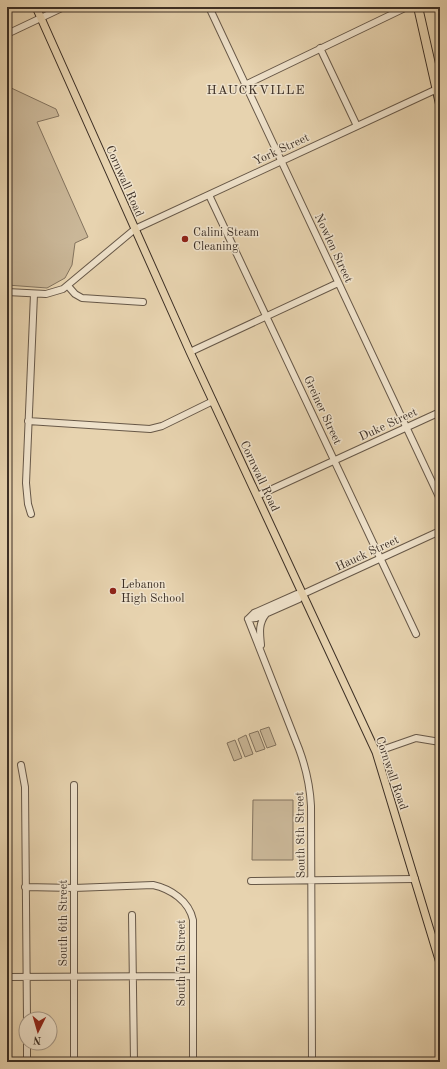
<svg xmlns="http://www.w3.org/2000/svg" width="447" height="1069" font-family="'Old Standard TT',serif">
<style>
.pitch{fill:#cab798;stroke:#83735e}
.lines{fill:none;stroke-linecap:round;stroke-linejoin:round}
.minor-casing{stroke:#675848;stroke-width:8}
.major-casing{stroke:#3c2f25;stroke-width:9}
.highway-casing{stroke:#3c2f25;stroke-width:10}
.minor{stroke:#efe2cb;stroke-width:6}
.major{stroke:#e7d3af;stroke-width:7}
.highway{stroke:#e7d3af;stroke-width:8}
.poi-dot{fill:#8f2418;stroke:#efe2cb;stroke-width:1.5}
.labels{text-anchor:middle;stroke-width:3;stroke-linejoin:round;paint-order:stroke}
.street-label{font-size:12px;fill:#3c2f25;stroke:#efe2cb}
.poi-label{font-size:12px;fill:#3c2f25;stroke:#efe2cb;text-anchor:start}
.neighbourhood-label{font-size:13px;letter-spacing:1px;fill:#3c2f25;stroke:#efe2cb}
</style>
<rect width="100%" height="100%" fill="#e7d3af"/>
<filter id="stains"><feTurbulence type="fractalNoise" baseFrequency=".005" numOctaves="4"/><feColorMatrix values="0 0 0 0 .2 0 0 0 0 .09 0 0 0 0 .02 0 0 0 .5 -.17"/></filter>
<radialGradient id="worn" r=".72"><stop offset=".6" stop-color="#630" stop-opacity="0"/><stop offset="1" stop-color="#630" stop-opacity=".3"/></radialGradient>
<!-- pitch -->
<path class="pitch" d="M 7,86 L 56,109 L 59,116 L 37,122 L 88,237 L 75,243 L 72,265 L 65,278 L 47,288 L 7,285 Z
M 269,727 L 276,745 L 267,748 L 260,730 Z
M 258,731 L 265,749 L 256,752 L 249,734 Z
M 246,735 L 253,754 L 245,757 L 238,739 Z
M 235,740 L 242,758 L 234,761 L 227,743 Z
M 253,800 L 293,800 L 293,860 L 252,860 Z"/>
<g class="lines">
<defs>
<path id="minor" d="M 209,7 L 440,499
M 7,34 L 64,7
M 320,48 L 357,126
M 245,85 L 407,7
M 209,195 L 416,634
M 68,286 L 75,294 L 82,298 L 143,302
M 7,292 L 46,294 L 63,289 L 135,229 L 437,89
M 190,352 L 338,283
M 28,421 L 150,429 L 162,426 L 213,401
M 257,496 L 440,412
M 31,514 L 28,504 L 26,483 L 34,294
M 248,619 L 299,749 C 306,768 310,786 311,806 L 312,1062
M 248,619 L 254,613 L 297,594 L 303,594 L 440,531
M 248,619 L 256,618 L 299,599 L 303,594
M 261,645 C 260,634 258,624 266,614
M 376,752 L 416,738 L 440,742
M 21,765 L 25,787 L 27,1019
M 440,792 L 440,790
M 251,881 L 415,879
M 25,887 L 74,888 L 153,885 C 171,889 189,901 193,920 L 193,1062
M 132,915 L 134,1062
M 7,977 L 192,976
M 27,1062 L 27,1043
M 74,1062 L 74,785"/>
<path id="major" d="M 36,7 L 190,352 L 376,752 L 440,963"/>
<path id="highway" d="M 418,7 L 440,104"/>
</defs>
<!-- minor casing -->
<use href="#minor" class="minor-casing"/>
<!-- major casing -->
<use href="#major" class="major-casing"/>
<!-- highway casing -->
<use href="#highway" class="highway-casing"/>
<!-- minor -->
<use href="#minor" class="minor"/>
<!-- major -->
<use href="#major" class="major"/>
<!-- highway -->
<use href="#highway" class="highway"/>
</g>
<!-- markers -->
<g class="poi-dot">
<circle cx="185" cy="239" r="4"/>
<circle cx="113" cy="591" r="4"/>
</g>
<g class="labels">
<!-- street labels -->
<g class="street-label">
<text transform="translate(281 149) rotate(-25)" y="4">York Street</text>
<text transform="translate(125 181) rotate(66)" y="4">Cornwall Road</text>
<text transform="translate(334 248) rotate(65)" y="4">Nowlen Street</text>
<text transform="translate(323 410) rotate(65)" y="4">Greiner Street</text>
<text transform="translate(388 424) rotate(-25)" y="4">Duke Street</text>
<text transform="translate(260 476) rotate(65)" y="4">Cornwall Road</text>
<text transform="translate(367 553) rotate(-25)" y="4">Hauck Street</text>
<text transform="translate(392 773) rotate(71)" y="4">Cornwall Road</text>
<text transform="translate(300 835) rotate(-91)" y="4">South 8th Street</text>
<text transform="translate(63 923) rotate(-90)" y="4">South 6th Street</text>
<text transform="translate(181 963) rotate(-90)" y="4">South 7th Street</text>
</g>
<!-- poi labels -->
<g class="poi-label">
<text x="193" y="236">Calini Steam<tspan x="193" dy="14">Cleaning</tspan></text>
<text x="121" y="588">Lebanon<tspan x="121" dy="14">High School</tspan></text>
</g>
<!-- neighbourhood labels -->
<g class="neighbourhood-label">
<text x="256" y="94">HAUCKVILLE</text>
</g>
</g>
<!-- margin -->
<rect width="447" height="1069" fill="none" stroke="#e7d3af" stroke-width="24"/>
<rect x="8" y="8" width="431" height="1053" fill="none" stroke="#3c2f25" stroke-width="2"/>
<rect x="12" y="12" width="423" height="1045" fill="none" stroke="#3c2f25"/>
<!-- north arrow -->
<g transform="translate(38 1031) rotate(185)"><circle r="19" fill="#efe2cb" stroke="#a79a89"/>
<path d="M0-3L7 15L0 10L-7 15Z" fill="#8f2418"/>
<text y="-6" font-size="11" font-weight="bold" text-anchor="middle" fill="#3c2f25">N</text>
</g>
<rect width="100%" height="100%" filter="url(#stains)"/>
<rect width="100%" height="100%" fill="url(#worn)"/>
</svg>
